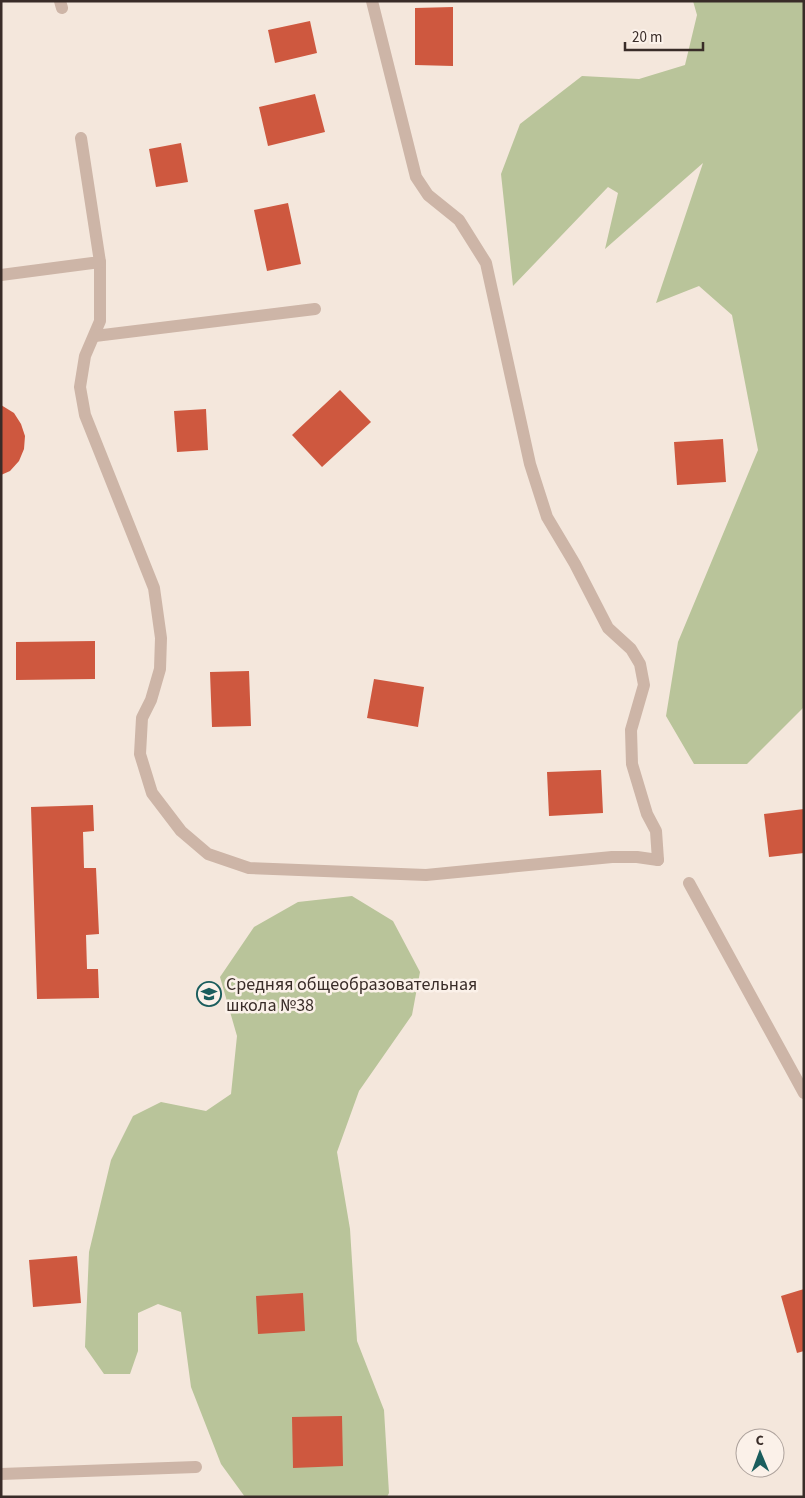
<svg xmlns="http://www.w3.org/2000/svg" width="805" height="1498" font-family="'Source Sans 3',sans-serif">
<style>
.green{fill:#b9c49a}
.building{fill:#ce583f}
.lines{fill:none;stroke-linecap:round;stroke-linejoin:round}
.service{stroke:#cdb5a7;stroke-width:12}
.minor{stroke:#cdb5a7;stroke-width:12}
.labels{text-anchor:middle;stroke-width:5;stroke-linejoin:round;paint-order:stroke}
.poi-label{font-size:18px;fill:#392c28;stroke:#fbf1e9;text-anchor:start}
</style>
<rect width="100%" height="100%" fill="#f4e7dc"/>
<!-- green -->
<path class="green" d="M 693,1 L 804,1 L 804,707 L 747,764 L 694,764 L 666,716 L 678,642 L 758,450 L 732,315 L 699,286 L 656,303 L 703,163 L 605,249 L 618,193 L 608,187 L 513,286 L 501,174 L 520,124 L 582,76 L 639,79 L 685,65 L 697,15 Z
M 352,896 L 393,921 L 420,972 L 412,1015 L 359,1091 L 337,1152 L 350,1229 L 357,1341 L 384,1410 L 389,1493 L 387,1497 L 245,1497 L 221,1464 L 191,1387 L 181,1312 L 158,1304 L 138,1313 L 138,1351 L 130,1374 L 104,1374 L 85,1347 L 89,1252 L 111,1160 L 133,1116 L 161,1102 L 206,1111 L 231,1094 L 237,1036 L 220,977 L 254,927 L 298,902 Z"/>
<!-- building -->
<path class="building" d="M 453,7 L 453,66 L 415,65 L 415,8 Z
M 310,21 L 317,53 L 275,63 L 268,30 Z
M 315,94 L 325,132 L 268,146 L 259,107 Z
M 181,143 L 188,182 L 156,187 L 149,149 Z
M 288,203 L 301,264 L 267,271 L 254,210 Z
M 340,390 L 371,422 L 322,467 L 292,435 Z
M 1,405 L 14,413 L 21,424 L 25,436 L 24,449 L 19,461 L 10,471 L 1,475 Z
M 206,409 L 208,450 L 177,452 L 174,411 Z
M 723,439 L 726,482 L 677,485 L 674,442 Z
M 95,641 L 95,679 L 16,680 L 16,642 Z
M 249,671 L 251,726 L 212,727 L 210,672 Z
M 374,679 L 424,687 L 418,727 L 367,718 Z
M 601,770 L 603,813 L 549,816 L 547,772 Z
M 93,805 L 94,831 L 83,832 L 84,868 L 96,868 L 99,934 L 86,935 L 87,969 L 98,969 L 99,998 L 37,999 L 31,807 Z
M 804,809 L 804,853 L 769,857 L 764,814 Z
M 77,1256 L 81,1303 L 33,1307 L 29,1260 Z
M 804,1289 L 804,1351 L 797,1353 L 781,1296 Z
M 303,1293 L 305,1331 L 258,1334 L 256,1296 Z
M 342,1416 L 343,1466 L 293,1468 L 292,1417 Z"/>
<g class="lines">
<!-- service -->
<path class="service" d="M 100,262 L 100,321 L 85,356 L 80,387 L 85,415 L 154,588 L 161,638 L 160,669 L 151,700 L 142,718 L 140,754 L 152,793 L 181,831 L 208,854 L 249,868 L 426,875 L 612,857 L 637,857 L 658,860
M 1,1474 L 196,1467"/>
<!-- minor -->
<path class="minor" d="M 60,1 L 62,8
M 372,1 L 416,177 L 428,195 L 459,220 L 486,263 L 530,464 L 547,517 L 575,564 L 608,628 L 631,649 L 640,664 L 644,685 L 631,730 L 632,764 L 647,814 L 656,831 L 658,860
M 1,275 L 100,262 L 81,138
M 95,336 L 315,309
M 689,883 L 804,1093"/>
</g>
<!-- icons -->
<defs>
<symbol id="school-ring" viewBox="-11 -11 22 22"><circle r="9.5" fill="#fbf1e9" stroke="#1a5d5d" stroke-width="1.5"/><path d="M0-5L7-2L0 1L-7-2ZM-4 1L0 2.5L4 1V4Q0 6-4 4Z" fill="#1a5d5d"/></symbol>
</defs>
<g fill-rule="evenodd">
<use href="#school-ring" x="195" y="980" width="28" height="28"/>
</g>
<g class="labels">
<!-- poi labels -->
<g class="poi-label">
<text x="226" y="990">Средняя общеобразовательная<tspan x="226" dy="21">школа №38</tspan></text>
</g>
</g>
<!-- border -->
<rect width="805" height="1498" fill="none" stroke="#392c28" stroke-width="5"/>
<!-- north arrow -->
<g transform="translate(760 1453) rotate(359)"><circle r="24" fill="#fbf1e9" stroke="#ada29c"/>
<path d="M0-4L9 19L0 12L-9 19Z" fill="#1a5d5d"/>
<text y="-8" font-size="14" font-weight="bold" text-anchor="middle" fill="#392c28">С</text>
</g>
<!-- scale -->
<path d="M625 42v8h78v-8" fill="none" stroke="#392c28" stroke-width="2.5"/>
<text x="632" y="42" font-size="15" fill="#392c28" stroke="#fbf1e9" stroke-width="4" paint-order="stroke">20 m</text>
</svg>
